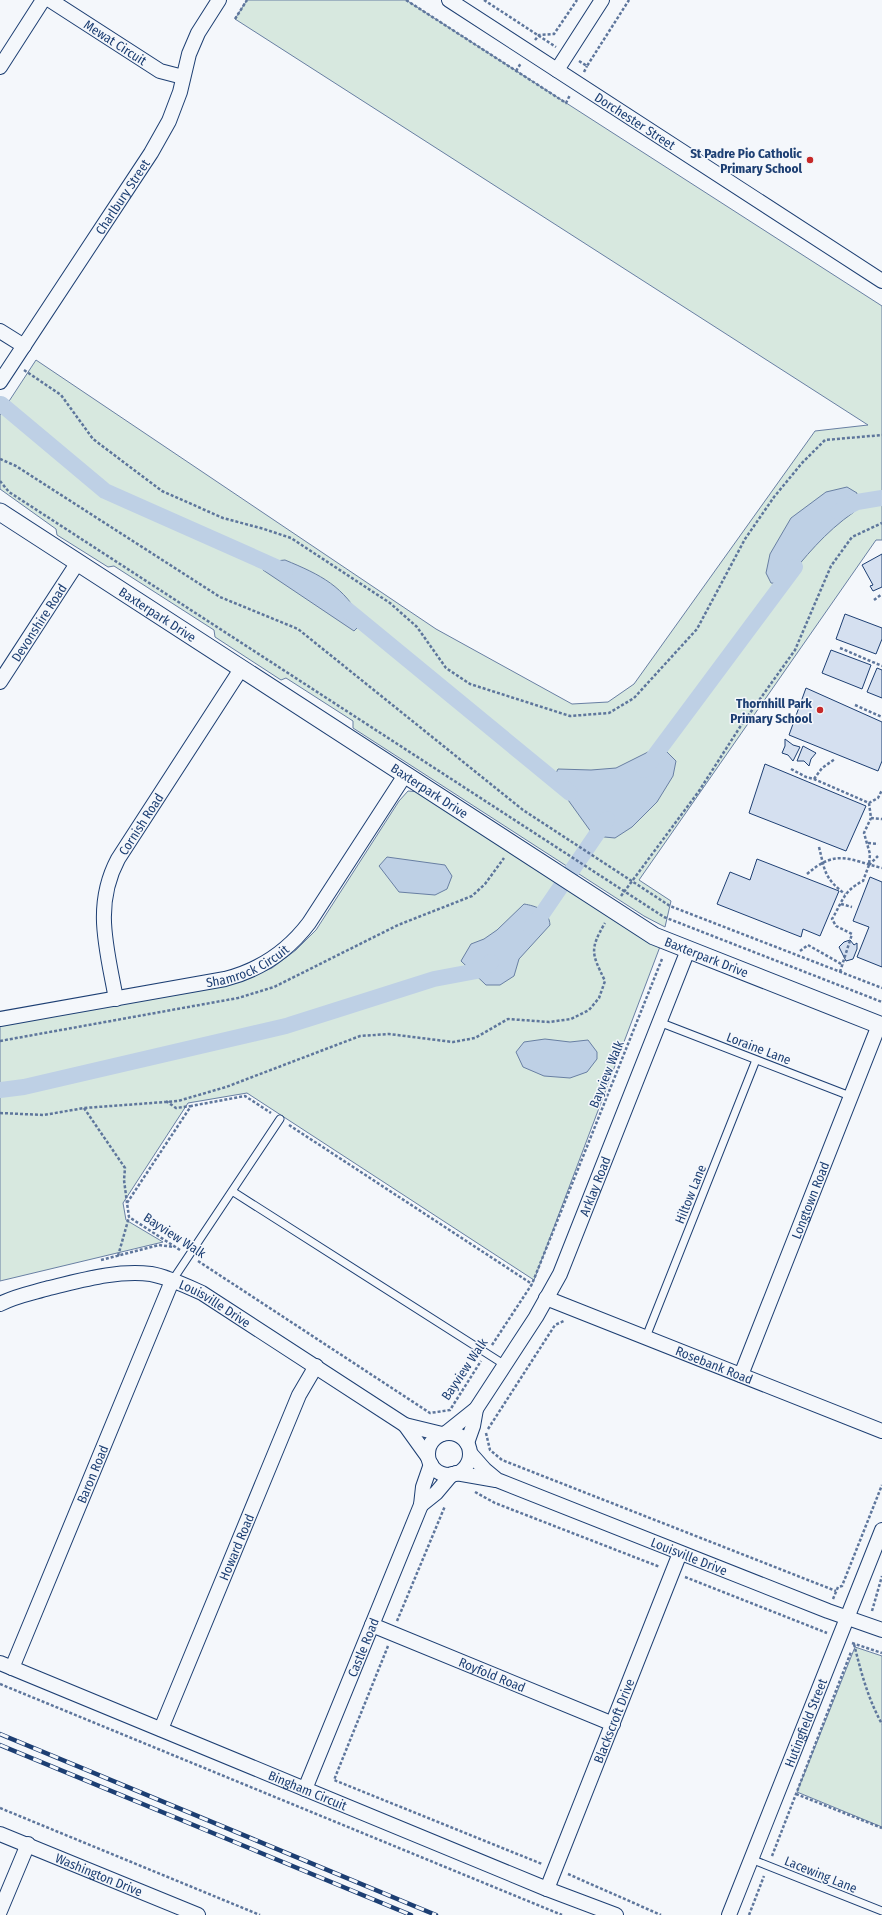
<svg xmlns="http://www.w3.org/2000/svg" width="882" height="1915" font-family="'Fira Sans Condensed',sans-serif">
<style>
.green{fill:#d7e8df;stroke:#687fa3}
.water{fill:#bed0e5;stroke:#687fa3}
.lines{fill:none;stroke-linecap:round;stroke-linejoin:round}
.canal{stroke:#bed0e5;stroke-width:16}
.building{fill:#d5e0f0;stroke:#1d3f73}
.service-casing{stroke:#1d3f73;stroke-width:9}
.minor-casing{stroke:#1d3f73;stroke-width:16}
.tertiary-casing{stroke:#1d3f73;stroke-width:19}
.path{stroke:#5e769c;stroke-width:2.5;stroke-dasharray:3 2;stroke-linecap:butt}
.service{stroke:#f4f7fb;stroke-width:7}
.minor{stroke:#f4f7fb;stroke-width:14}
.tertiary{stroke:#f4f7fb;stroke-width:17}
.rail-casing{stroke:#1d3f73;stroke-width:4.5}
.rail{stroke:#f4f7fb;stroke-width:3;stroke-dasharray:9;stroke-linecap:butt}
.poi-dot{fill:#c62828;stroke:#f4f7fb;stroke-width:1.5}
.labels{text-anchor:middle;stroke-width:3;stroke-linejoin:round;paint-order:stroke}
.street-label{font-size:13px;fill:#1d3f73;stroke:#f4f7fb}
.poi-label{font-size:13px;font-weight:bold;fill:#1d3f73;stroke:#f4f7fb;text-anchor:end}
</style>
<rect width="100%" height="100%" fill="#f4f7fb"/>
<!-- green -->
<path class="green" d="M 247,0 L 406,0 L 882,306 L 882,540 L 876,540 L 639,880 L 671,901 L 665,927 L 644,916 L 353,728 L 353,721 L 286,678 L 281,680 L 215,637 L 214,630 L 114,566 L 108,567 L 57,535 L 56,529 L 0,489 L 0,415 L 36,360 L 436,629 L 572,704 L 608,702 L 634,684 L 815,431 L 868,425 L 235,19 Z
M 408,791 L 421,792 L 661,944 L 534,1280 L 247,1093 L 188,1103 L 123,1203 L 126,1220 L 163,1242 L 0,1281 L 0,1025 L 235,983 L 272,968 L 296,950 L 316,930 L 399,801 Z
M 855,1647 L 882,1656 L 882,1827 L 797,1792 Z"/>
<!-- water -->
<path class="water" d="M 847,487 L 857,493 L 854,512 C 824,533 806,556 783,584 L 771,583 L 766,573 L 770,554 L 791,518 L 826,492 Z
M 285,560 C 321,575 344,586 363,622 L 354,631 L 263,570 L 265,562 Z
M 648,752 L 667,752 L 676,761 L 673,776 L 657,802 L 632,827 L 615,838 L 594,836 L 553,779 L 558,769 L 591,770 L 616,768 Z
M 387,857 L 445,865 L 452,876 L 447,889 L 435,895 L 399,892 L 379,866 Z
M 524,904 C 536,906 549,910 550,925 L 519,959 L 514,976 L 500,985 L 486,985 L 461,961 L 471,944 L 484,939 L 497,930 Z
M 545,1039 L 570,1042 L 588,1040 L 597,1052 L 597,1059 L 587,1072 L 570,1078 L 544,1076 L 523,1067 L 516,1052 L 524,1042 Z"/>
<g class="lines">
<!-- canal -->
<path class="canal" d="M 1,404 L 105,491 L 285,571
M 838,512 L 857,502 L 882,498
M 345,608 L 570,793
M 644,770 L 795,567
M 531,927 L 538,920 L 607,819
M 0,1090 L 24,1087 L 286,1026 L 434,979 L 482,970 L 491,962"/>
</g>
<!-- building -->
<path class="building" d="M 882,554 L 882,587 L 873,591 L 870,586 L 873,585 L 862,565 Z
M 845,614 L 882,628 L 882,639 L 876,654 L 836,639 Z
M 831,650 L 871,665 L 862,689 L 822,673 Z
M 877,668 L 882,670 L 882,698 L 867,692 Z
M 806,688 L 882,722 L 882,761 L 878,771 L 789,735 Z
M 785,739 L 793,745 L 800,747 L 793,761 L 788,755 L 782,753 L 785,746 Z
M 803,746 L 816,753 L 811,759 L 809,766 L 804,761 L 797,761 Z
M 765,764 L 866,806 L 846,851 L 749,813 Z
M 757,859 L 839,891 L 820,936 L 803,929 L 801,937 L 717,904 L 730,872 L 750,880 Z
M 870,877 L 882,882 L 882,967 L 857,957 L 869,927 L 853,921 Z
M 850,940 L 854,945 L 857,943 L 857,949 L 853,959 L 846,961 L 839,947 L 844,942 Z"/>
<g class="lines">
<defs>
<path id="service" d="M 659,1022 L 850,1096
M 232,1191 L 505,1365
M 172,1281 L 280,1119
M 646,1337 L 756,1060
M 751,1859 L 882,1911"/>
<g id="minor">
<path id="s1" d="M 50,0 L 160,71 L 183,77"/>
<path id="s2" d="M 449,0 L 882,281"/>
<path d="M 0,67 L 43,0"/>
<path d="M 557,70 L 602,0"/>
<path d="M 0,331 L 24,346"/>
<path id="s3" d="M 0,382 L 151,153 L 169,121 L 180,92 L 189,54 L 198,33 L 219,0"/>
<path id="s4" d="M 0,682 L 78,562"/>
<path id="s5" d="M 116,999 C 107,949 93,906 118,859 L 241,669"/>
<path id="s6" d="M 0,1019 L 225,979 C 260,970 287,952 309,923 L 405,775"/>
<path id="s7" d="M 546,1298 L 882,1431"/>
<path id="s8" d="M 0,1304 C 15,1296 32,1293 49,1288 C 83,1280 116,1270 151,1274 C 168,1277 187,1286 202,1293 L 405,1425 L 442,1434"/>
<path id="s9" d="M 741,1375 L 879,1025"/>
<path d="M 405,1425 L 428,1457"/>
<path id="s10" d="M 446,1433 L 476,1409 L 536,1317 L 560,1274 L 688,950"/>
<circle cx="449" cy="1454" r="21"/>
<path d="M 467,1443 L 473,1426 L 476,1409"/>
<path id="s11" d="M 470,1453 L 485,1470 L 497,1480 L 828,1611 L 882,1630"/>
<path d="M 456,1473 L 496,1480"/>
<path d="M 421,1505 L 436,1493 L 452,1474"/>
<path id="s12" d="M 372,1625 L 613,1724"/>
<path id="s13" d="M 0,1663 L 547,1889 L 616,1915"/>
<path id="s14" d="M 12,1668 L 172,1281"/>
<path id="s15" d="M 161,1729 L 299,1395 L 316,1366"/>
<path id="s16" d="M 305,1789 L 421,1505 L 423,1487 L 431,1464"/>
<path id="s17" d="M 0,1834 L 198,1915"/>
<path id="s18" d="M 547,1889 L 680,1553"/>
<path d="M 0,1911 L 28,1844"/>
<path id="s19" d="M 729,1915 L 882,1530"/>
</g>
<g id="tertiary">
<path id="s20" d="M 0,512 L 654,936 L 882,1026"/>
</g>
</defs>
<!-- service casing -->
<use href="#service" class="service-casing"/>
<!-- minor casing -->
<use href="#minor" class="minor-casing"/>
<!-- tertiary casing -->
<use href="#tertiary" class="tertiary-casing"/>
<!-- path -->
<path class="path" d="M 406,0 L 566,103 L 570,95
M 484,0 L 556,47
M 235,19 L 247,0
M 535,40 L 539,35 L 554,34 L 577,0
M 579,61 L 587,66 L 629,0
M 516,71 L 521,63
M 584,72 L 587,66
M 24,370 L 61,395 L 93,439 L 162,491 L 223,518 L 264,529 L 291,538 L 390,603 L 417,627 L 446,668 L 470,684 L 570,716 L 609,713 L 634,698 L 697,629 L 745,539 L 774,497 L 802,463 L 825,440 L 882,435
M 0,459 L 16,466 L 220,597 L 298,629 L 523,810 L 670,906 L 882,988
M 0,481 L 9,492 L 664,917 L 882,1002
M 874,600 L 882,594
M 840,648 L 882,666
M 855,705 L 882,717
M 791,769 L 806,777 L 814,779 L 869,803 L 878,798 L 882,790
M 814,779 L 822,768 L 835,759
M 869,803 L 871,818 L 882,819
M 868,843 L 878,844
M 819,847 C 825,871 824,878 845,894
M 869,865 L 878,856
M 807,874 C 837,848 849,860 882,868
M 621,896 L 699,791 L 740,727 L 795,650 L 831,566 L 852,537 L 882,523
M 841,904 L 852,907
M 800,951 L 808,945 L 843,965
M 840,972 L 852,934 L 836,926 L 832,919 C 843,901 843,891 863,881 L 869,865 L 870,854 L 864,833 L 871,818
M 0,1041 L 238,998 L 274,987 L 398,925 L 472,896 L 485,884 L 504,858
M 166,1101 L 176,1108 L 191,1106
M 84,1108 L 125,1168 L 124,1180 L 127,1203
M 0,1113 L 44,1115 L 84,1108 L 178,1101 L 226,1087 L 360,1036 L 389,1034 L 453,1042 L 475,1038 L 508,1019 L 549,1022 L 571,1019 L 589,1010 L 599,998 L 605,981 C 592,954 589,950 605,923
M 289,1125 L 532,1284
M 180,1250 L 129,1217 L 127,1203 L 191,1106 L 245,1096 L 271,1113
M 118,1256 L 129,1217
M 101,1260 L 159,1245 L 174,1247
M 198,1261 L 430,1413 L 450,1410 L 481,1361
M 492,1345 L 532,1284 L 662,959
M 488,1429 L 555,1325 L 564,1321
M 486,1433 L 490,1450 L 502,1460 L 836,1591
M 475,1492 L 495,1503 L 660,1567
M 685,1577 L 827,1633
M 833,1599 L 838,1587 L 842,1586 L 882,1485
M 872,1611 L 882,1576
M 397,1621 L 445,1506
M 852,1643 L 882,1653
M 854,1644 C 861,1672 868,1699 882,1724
M 388,1646 L 334,1780 L 542,1864
M 0,1684 L 562,1915
M 796,1794 L 882,1828
M 0,1808 L 260,1915
M 772,1856 L 851,1652
M 568,1874 L 661,1915
M 749,1915 L 764,1876"/>
<!-- service -->
<use href="#service" class="service"/>
<!-- minor -->
<use href="#minor" class="minor"/>
<!-- tertiary -->
<use href="#tertiary" class="tertiary"/>
<defs>
<path id="rail" d="M 0,1734 L 436,1915
M 0,1745 L 411,1915"/>
</defs>
<!-- rail casing -->
<use href="#rail" class="rail-casing"/>
<!-- rail -->
<use href="#rail" class="rail"/>
</g>
<!-- markers -->
<g class="poi-dot">
<circle cx="810" cy="160" r="4"/>
<circle cx="820" cy="710" r="4"/>
</g>
<g class="labels">
<!-- street labels -->
<g class="street-label">
<text dy="5" stroke="none"><textPath href="#s1" startOffset="78">Mewat Circuit</textPath></text>
<text dy="5" stroke="none"><textPath href="#s2" startOffset="222">Dorchester Street</textPath></text>
<text dy="5" stroke="none"><textPath href="#s3" startOffset="222">Charlbury Street</textPath></text>
<text dy="5" stroke="none"><textPath href="#s20" startOffset="188">Baxterpark Drive</textPath></text>
<text dy="5" stroke="none"><textPath href="#s4" startOffset="71">Devonshire Road</textPath></text>
<text dy="5" stroke="none"><textPath href="#s20" startOffset="512">Baxterpark Drive</textPath></text>
<text dy="5" stroke="none"><textPath href="#s5" startOffset="185">Cornish Road</textPath></text>
<text dy="5" stroke="none"><textPath href="#s20" startOffset="836">Baxterpark Drive</textPath></text>
<text dy="5" stroke="none"><textPath href="#s6" startOffset="254">Shamrock Circuit</textPath></text>
<text transform="translate(759 1048) rotate(21)" y="5">Loraine Lane</text>
<text transform="translate(606 1074) rotate(-68)" y="5">Bayview Walk</text>
<text dy="5" stroke="none"><textPath href="#s10" startOffset="292">Arklay Road</textPath></text>
<text transform="translate(690 1194) rotate(-68)" y="5">Hiltow Lane</text>
<text dy="5" stroke="none"><textPath href="#s9" startOffset="188">Longtown Road</textPath></text>
<text transform="translate(175 1235) rotate(33)" y="5">Bayview Walk</text>
<text dy="5" stroke="none"><textPath href="#s8" startOffset="226">Louisville Drive</textPath></text>
<text dy="5" stroke="none"><textPath href="#s7" startOffset="181">Rosebank Road</textPath></text>
<text transform="translate(464 1369) rotate(-56)" y="5">Bayview Walk</text>
<text dy="5" stroke="none"><textPath href="#s14" startOffset="210">Baron Road</textPath></text>
<text dy="5" stroke="none"><textPath href="#s15" startOffset="197">Howard Road</textPath></text>
<text dy="5" stroke="none"><textPath href="#s11" startOffset="245">Louisville Drive</textPath></text>
<text dy="5" stroke="none"><textPath href="#s16" startOffset="153">Castle Road</textPath></text>
<text dy="5" stroke="none"><textPath href="#s12" startOffset="130">Royfold Road</textPath></text>
<text dy="5" stroke="none"><textPath href="#s18" startOffset="181">Blackscroft Drive</textPath></text>
<text dy="5" stroke="none"><textPath href="#s19" startOffset="207">Hutingfield Street</textPath></text>
<text dy="5" stroke="none"><textPath href="#s13" startOffset="333">Bingham Circuit</textPath></text>
<text dy="5" stroke="none"><textPath href="#s17" startOffset="107">Washington Drive</textPath></text>
<text transform="translate(821 1874) rotate(22)" y="5">Lacewing Lane</text>
</g>
<!-- poi labels -->
<g class="poi-label">
<text x="802" y="158">St Padre Pio Catholic<tspan x="802" dy="15">Primary School</tspan></text>
<text x="812" y="708">Thornhill Park<tspan x="812" dy="15">Primary School</tspan></text>
</g>
</g>
</svg>
